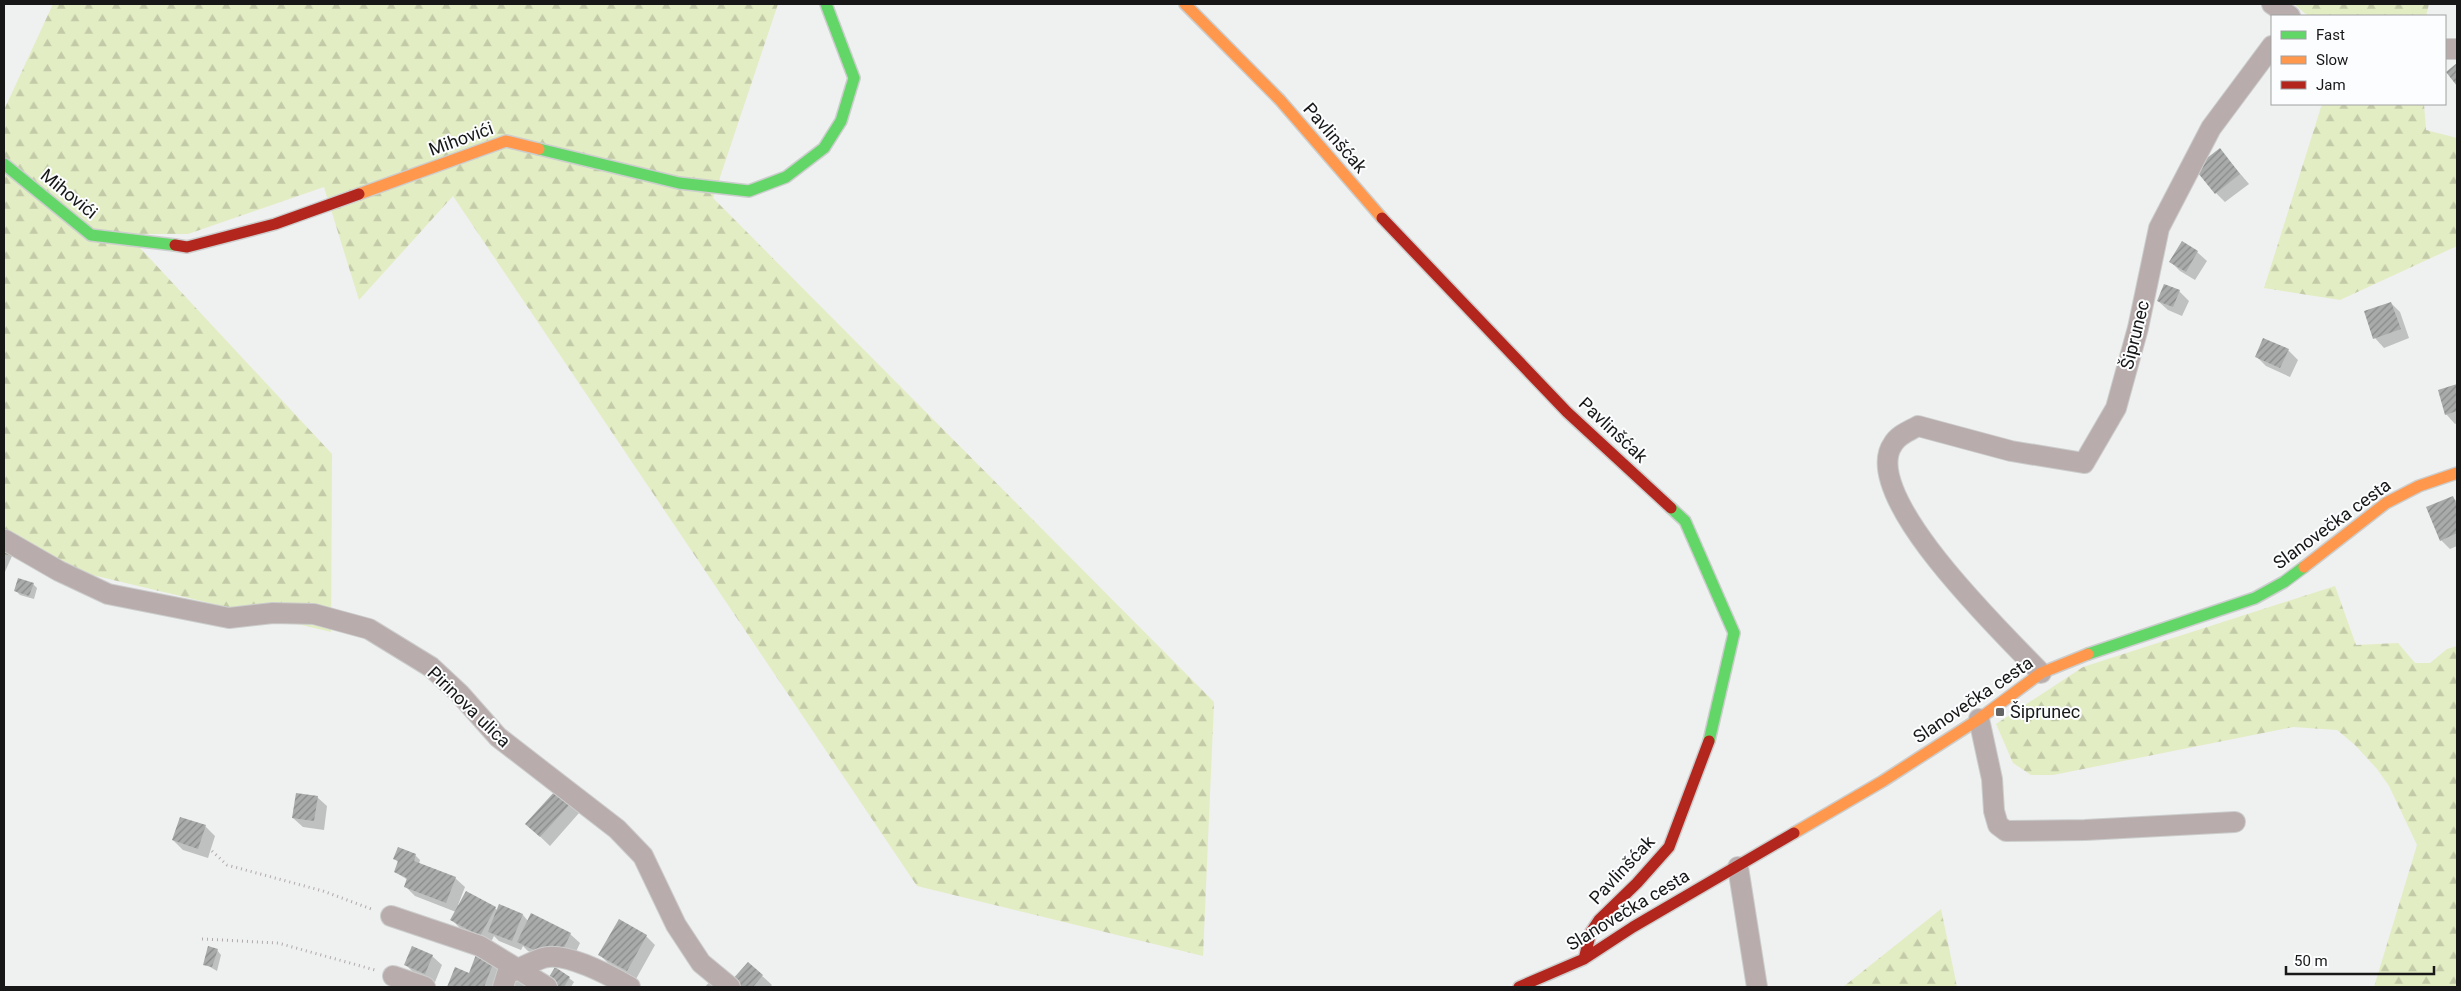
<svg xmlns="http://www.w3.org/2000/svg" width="2461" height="991" font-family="Roboto,sans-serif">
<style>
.forest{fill:url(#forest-firs)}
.shadow{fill:#0003}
.building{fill:url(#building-hatch)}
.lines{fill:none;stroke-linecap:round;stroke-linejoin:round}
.street-casing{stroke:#cccdcd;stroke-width:22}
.fast-casing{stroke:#cccdcd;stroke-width:14}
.slow-casing{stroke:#cccdcd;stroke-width:14}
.jam-casing{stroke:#cccdcd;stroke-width:14}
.path{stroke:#b1aaaa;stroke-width:3;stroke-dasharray:1 4;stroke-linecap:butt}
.street{stroke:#b8adac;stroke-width:20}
.fast{stroke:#63d668;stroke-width:11}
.slow{stroke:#ff974d;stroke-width:11}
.jam{stroke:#b3261e;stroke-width:11}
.poi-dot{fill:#636363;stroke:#fcfdfe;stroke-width:2}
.labels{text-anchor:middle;stroke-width:4;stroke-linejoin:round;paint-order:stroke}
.street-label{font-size:18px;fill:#171717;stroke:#fcfdfe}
.poi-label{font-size:18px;fill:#171717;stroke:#fcfdfe;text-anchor:start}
</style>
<defs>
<pattern id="forest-firs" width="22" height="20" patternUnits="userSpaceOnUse" patternTransform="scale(1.25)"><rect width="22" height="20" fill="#e3edc3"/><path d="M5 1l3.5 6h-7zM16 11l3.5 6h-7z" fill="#c2caa7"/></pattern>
<pattern id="building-hatch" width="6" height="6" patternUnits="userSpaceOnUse" patternTransform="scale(1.25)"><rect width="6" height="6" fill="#a9aaaa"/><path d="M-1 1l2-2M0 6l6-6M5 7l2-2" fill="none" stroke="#898989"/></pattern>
</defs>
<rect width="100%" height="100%" fill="#eff0f0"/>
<!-- forest -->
<path class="forest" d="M 53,4 L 778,4 L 713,198 L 1214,702 L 1203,956 L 917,886 L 453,196 L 359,300 L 324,187 L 188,234 L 127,234 L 332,454 L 331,632 L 4,554 L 4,110 Z
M 2294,4 L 2429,4 L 2426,16 L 2308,16 Z
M 2322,104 L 2424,104 L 2426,130 L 2457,138 L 2457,246 L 2340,300 L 2264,288 Z
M 2335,586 L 2356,645 L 2398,643 L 2415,663 L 2430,663 L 2447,649 L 2457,646 L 2457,987 L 2374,987 L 2417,845 L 2389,786 L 2377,769 L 2355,745 L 2337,730 L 2293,727 L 2053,775 L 2031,775 L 2013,763 L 1996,724 L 2083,667 Z
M 1941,909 L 1957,987 L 1843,987 Z"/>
<!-- shadow -->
<path class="shadow" d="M 2219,149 L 2249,184 L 2225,202 L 2216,193 Z
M 2197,252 L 2207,261 L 2195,280 L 2180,271 L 2171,262 Z
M 2179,291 L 2189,301 L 2182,316 L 2168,310 L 2158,301 Z
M 2391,303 L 2400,312 L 2409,338 L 2384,348 L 2375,338 Z
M 2264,339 L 2288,350 L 2298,360 L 2290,377 L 2266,366 L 2256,356 Z
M 2457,386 L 2457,423 L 2455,424 L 2446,414 L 2439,391 Z
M 2453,497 L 2457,502 L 2457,546 L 2450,549 L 2441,540 Z
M 4,548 L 12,556 L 4,574 Z
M 33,584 L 37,588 L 34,599 L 20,595 L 15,590 Z
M 317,797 L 327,806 L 324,830 L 303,827 L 293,818 Z
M 570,804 L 579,813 L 550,846 L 527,824 Z
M 181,818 L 206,827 L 215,836 L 208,858 L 183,850 L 173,840 Z
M 399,849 L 416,856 L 420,860 L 419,864 L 455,878 L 465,887 L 458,905 L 495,908 L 498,911 L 500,906 L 523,915 L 528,921 L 570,934 L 580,943 L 570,965 L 553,963 L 528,951 L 523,946 L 521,950 L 499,941 L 494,936 L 490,944 L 461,929 L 452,920 L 456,912 L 415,896 L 405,886 L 408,880 L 395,872 L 399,863 L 395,859 Z
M 646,936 L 655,945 L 636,979 L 609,964 L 600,955 Z
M 217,950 L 221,955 L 217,971 L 205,964 Z
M 478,953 L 504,969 L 497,987 L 450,987 L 470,974 Z
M 432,956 L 442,965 L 435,982 L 415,974 L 406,965 Z
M 748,963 L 772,985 L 770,987 L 741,987 L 734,980 Z
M 516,978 L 529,987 L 509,987 Z
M 569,978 L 574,982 L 571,987 L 554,987 Z
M 711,980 L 719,987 L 705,987 Z"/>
<!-- building -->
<path class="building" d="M 2457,63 L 2457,86 L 2446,72 Z
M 2220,148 L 2240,174 L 2215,194 L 2194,168 Z
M 2182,241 L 2198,251 L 2186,272 L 2169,262 Z
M 2164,284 L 2180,290 L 2173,307 L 2157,301 Z
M 2391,302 L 2401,329 L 2373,339 L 2364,311 Z
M 2263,338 L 2289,349 L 2280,368 L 2255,357 Z
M 2457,384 L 2457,411 L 2445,415 L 2438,390 Z
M 2453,496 L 2457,506 L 2457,533 L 2440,541 L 2426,507 Z
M 18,578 L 34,583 L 29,596 L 14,591 Z
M 556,790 L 571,803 L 540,837 L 525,824 Z
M 296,793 L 318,796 L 314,821 L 292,818 Z
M 180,817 L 206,825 L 198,849 L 172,840 Z
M 398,847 L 416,854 L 414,861 L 456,877 L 446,903 L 404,887 L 407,878 L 394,872 L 398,861 L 393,859 Z
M 466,891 L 496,907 L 480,936 L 450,920 Z
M 499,904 L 523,914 L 512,941 L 488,932 Z
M 531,913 L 571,933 L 560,956 L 544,955 L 517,942 Z
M 619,919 L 647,935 L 627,971 L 598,955 Z
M 208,946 L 218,949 L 212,967 L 203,965 Z
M 412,946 L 433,955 L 425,974 L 404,965 Z
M 477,952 L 495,959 L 484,987 L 447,987 L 455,967 L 469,973 Z
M 748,962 L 763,975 L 753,987 L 741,987 L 732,980 Z
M 555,967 L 570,977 L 564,987 L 555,987 L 546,982 Z"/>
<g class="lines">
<defs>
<path id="street" d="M 2272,4 L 2290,16
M 2445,49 L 2457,49
M 5,540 L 59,571 L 108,594 L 229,618 L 273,613 L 314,614 L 369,629 L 431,667 L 460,694 L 498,737 L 617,829 L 643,856 L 676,925 L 701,963 L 730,987
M 2041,673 C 2008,638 1857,495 1893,444 C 1898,435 1909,431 1918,426 L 2011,451 L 2084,463 L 2116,408 L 2138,328 L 2159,228 L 2211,128 L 2272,46
M 1979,719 L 1992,779 L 1994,811 L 1998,825 L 2006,831 L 2085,830 L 2235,822
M 1738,867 L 1757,987
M 391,916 L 480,946 L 547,987
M 393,976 L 425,987
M 503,987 L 507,974 C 519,969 531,962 543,958 C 565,951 611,976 630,987"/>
<path id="fast" d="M 539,149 L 679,183 L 749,191 L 786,177 L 824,148 L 841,121 L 854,78 L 826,4
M 4,164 L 91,235 L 175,245
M 1671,508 L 1685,521 L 1734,633 L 1709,741
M 2088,654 L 2255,598 L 2284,582 L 2304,567"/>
<path id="slow" d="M 1185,4 L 1280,100 L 1382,218
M 359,194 L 506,141 L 539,149
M 2304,567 L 2386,503 L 2419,486 L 2457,473
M 1794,833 L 1883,781 L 1979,719 L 2041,673 L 2088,654"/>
<path id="jam" d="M 1382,218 L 1567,412 L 1671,508
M 175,245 L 187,247 L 275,224 L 359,194
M 1584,959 L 1591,932 L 1599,920 L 1637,883 L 1669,847 L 1709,741
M 1519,987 L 1584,959 L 1633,927 L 1794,833"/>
</defs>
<!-- street casing -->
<use href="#street" class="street-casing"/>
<!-- fast casing -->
<use href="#fast" class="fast-casing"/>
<!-- slow casing -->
<use href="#slow" class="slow-casing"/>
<!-- jam casing -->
<use href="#jam" class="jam-casing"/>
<!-- path -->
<path class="path" d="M 212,851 L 227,865 L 323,891 L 374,910
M 202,939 L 278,943 L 375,970"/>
<!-- street -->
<use href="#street" class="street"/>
<!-- fast -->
<use href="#fast" class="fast"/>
<!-- slow -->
<use href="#slow" class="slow"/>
<!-- jam -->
<use href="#jam" class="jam"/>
</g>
<!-- markers -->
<rect class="poi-dot" x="1995" y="707" width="10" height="10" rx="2.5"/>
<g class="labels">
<!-- street labels -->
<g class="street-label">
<text transform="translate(1335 138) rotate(49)" y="6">Pavlinšćak</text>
<text transform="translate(461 139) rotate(-20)" y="6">Mihovići</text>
<text transform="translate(69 194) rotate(39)" y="6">Mihovići</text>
<text transform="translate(2135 335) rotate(-76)" y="6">Šiprunec</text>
<text transform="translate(1613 430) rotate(43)" y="6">Pavlinšćak</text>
<text transform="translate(2332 524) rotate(-36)" y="6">Slanovečka cesta</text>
<text transform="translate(1973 700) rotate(-34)" y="6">Slanovečka cesta</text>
<text transform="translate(469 707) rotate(44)" y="6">Pirinova ulica</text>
<text transform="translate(1622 870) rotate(-47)" y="6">Pavlinšćak</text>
<text transform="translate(1628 910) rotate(-31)" y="6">Slanovečka cesta</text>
</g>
<!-- poi labels -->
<g class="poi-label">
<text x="2010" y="718">Šiprunec</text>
</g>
</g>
<!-- border -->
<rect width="2461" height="991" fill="none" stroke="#171717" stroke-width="10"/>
<!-- legend -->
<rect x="2271" y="15" width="175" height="90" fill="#fcfdfe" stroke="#a0a1a2"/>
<rect x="2281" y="31" width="25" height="8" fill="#63d668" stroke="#a0a1a2"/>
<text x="2316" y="40" font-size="15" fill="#171717">Fast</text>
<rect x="2281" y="56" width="25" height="8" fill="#ff974d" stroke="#a0a1a2"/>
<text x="2316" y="65" font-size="15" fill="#171717">Slow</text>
<rect x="2281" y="81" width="25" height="8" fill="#b3261e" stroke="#a0a1a2"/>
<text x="2316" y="90" font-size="15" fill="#171717">Jam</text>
<!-- scale -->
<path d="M2286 966v8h148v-8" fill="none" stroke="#171717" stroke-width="2.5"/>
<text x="2294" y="966" font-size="15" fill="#171717" stroke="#fcfdfe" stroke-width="4" paint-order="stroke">50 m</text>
</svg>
